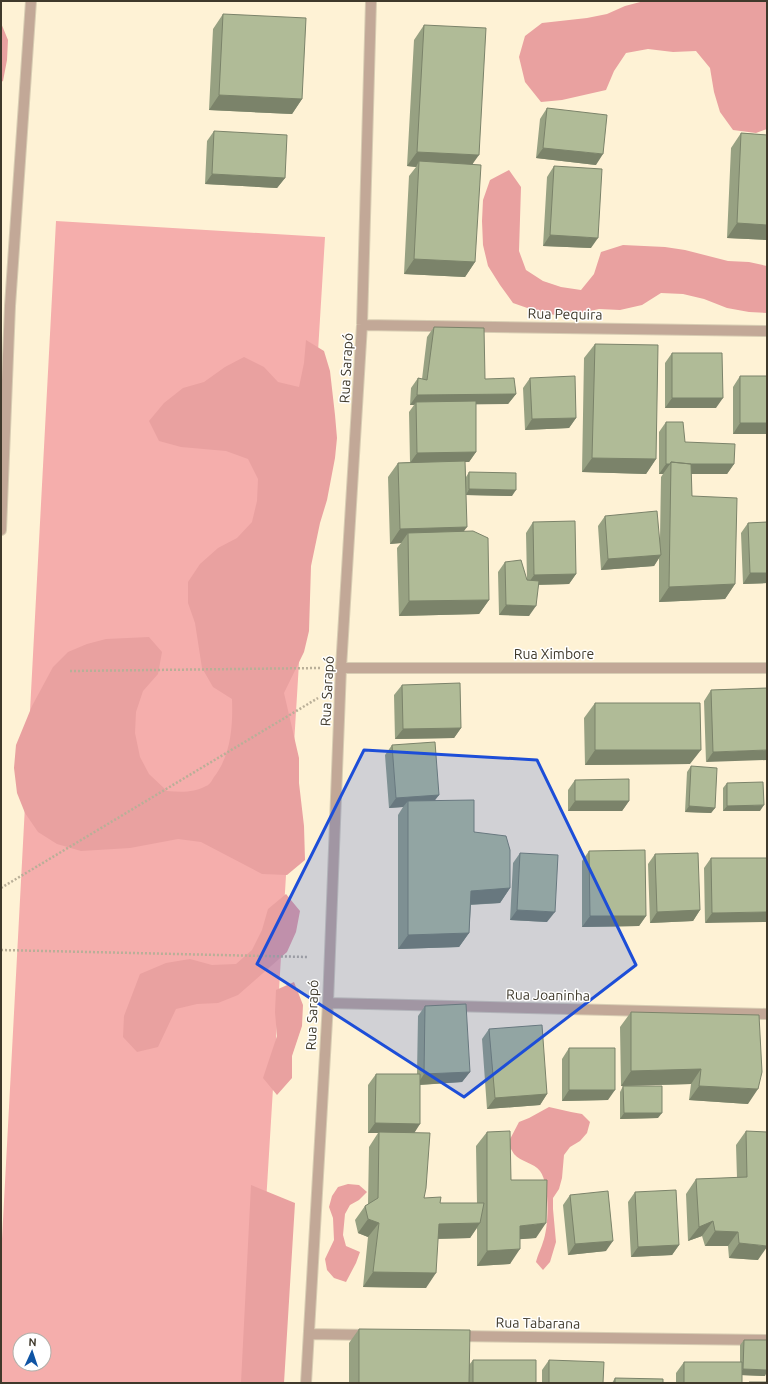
<svg xmlns="http://www.w3.org/2000/svg" width="768" height="1384" font-family="Ubuntu,sans-serif">
<style>
.green{fill:#f5aeac;fill-rule:evenodd}
.forest{fill:#e9a1a0}
.lines{fill:none;stroke-linecap:round;stroke-linejoin:round}
.minor-casing{stroke:#d8cdb3;stroke-width:12}
.path{stroke:#b9af98;stroke-width:2.5;stroke-dasharray:2 2;stroke-linecap:butt}
.minor{stroke:#c2a897;stroke-width:10}
.wall{fill:#97a182}
.shaded-wall{fill:#7b836a}
.building{fill:#b0bb97;stroke:#7b836a}
.marked{fill:#1d4ed8;fill-opacity:0.2;stroke:#1d4ed8;stroke-width:3;stroke-linejoin:round}
.labels{text-anchor:middle;stroke-width:3;stroke-linejoin:round;paint-order:stroke}
.street-label{font-size:14px;fill:#3f392b;stroke:#fff}
</style>
<rect width="100%" height="100%" fill="#fef2d5"/>
<!-- green -->
<path class="green" d="M 56,221 L 325,237 L 255,1383 L 1,1383 L 1,1258 ZM 20,1340 L 44,1340 L 44,1364 L 20,1364 Z"/>
<!-- forest -->
<path class="forest" d="M 644,1 L 767,1 L 767,129 L 756,133 L 733,130 L 720,112 L 714,92 L 710,68 L 696,51 L 673,52 L 648,49 L 626,53 L 614,71 L 606,90 L 562,100 L 541,102 L 525,82 L 519,57 L 525,36 L 542,23 L 587,18 L 607,14 L 625,6 Z
M 1,23 L 8,40 L 7,60 L 3,81 L 1,82 Z
M 509,170 L 521,187 L 519,251 L 526,270 L 543,281 L 561,287 L 581,290 L 594,274 L 601,252 L 623,245 L 665,247 L 685,250 L 728,261 L 749,262 L 767,266 L 767,313 L 749,312 L 727,308 L 704,299 L 683,294 L 661,293 L 642,305 L 620,310 L 599,309 L 577,314 L 555,315 L 533,310 L 513,303 L 500,285 L 488,266 L 483,245 L 482,221 L 483,200 L 490,180 Z
M 306,340 L 324,351 L 330,371 L 335,415 L 337,438 L 335,458 L 327,500 L 320,523 L 311,566 L 309,631 L 304,652 L 284,693 L 299,758 L 299,783 L 304,826 L 305,860 L 287,875 L 262,874 L 201,842 L 178,839 L 130,848 L 81,851 L 57,844 L 38,832 L 25,813 L 17,793 L 14,768 L 16,745 L 32,706 L 53,667 L 68,652 L 87,644 L 106,639 L 149,637 L 162,652 L 158,674 L 143,691 L 136,712 L 135,733 L 140,757 L 149,774 L 167,791 C 180,792 194,793 206,786 C 210,785 212,780 214,777 C 231,755 233,726 232,699 L 213,687 L 202,668 L 195,623 L 188,603 L 188,582 L 200,564 L 218,548 L 237,538 L 252,522 L 257,501 L 258,479 L 248,459 L 226,451 L 181,447 L 159,441 L 149,421 L 164,403 L 183,388 L 204,382 L 225,367 L 244,357 L 264,367 L 278,382 L 299,387 L 304,363 Z
M 286,894 L 300,911 L 296,932 L 287,952 L 238,995 L 218,1003 L 197,1004 L 176,1009 L 158,1047 L 137,1052 L 123,1037 L 124,1016 L 140,974 L 166,963 L 190,959 L 212,965 L 236,964 L 252,950 L 262,930 L 268,909 Z
M 294,982 L 303,1005 L 302,1026 L 292,1056 L 292,1078 L 277,1095 L 263,1078 L 277,1036 L 275,1012 L 276,990 Z
M 549,1107 L 571,1112 L 582,1114 L 590,1122 L 587,1133 L 580,1141 L 570,1147 L 564,1155 L 562,1178 L 559,1189 L 553,1198 L 553,1209 L 556,1242 L 550,1262 L 543,1270 L 536,1262 C 538,1254 541,1249 543,1242 C 549,1227 550,1184 540,1171 C 534,1163 521,1162 514,1154 C 512,1151 510,1147 508,1143 L 519,1122 L 529,1118 Z
M 348,1184 L 359,1185 L 367,1192 L 359,1200 L 350,1205 L 345,1214 L 343,1235 L 346,1246 L 360,1252 L 356,1263 L 346,1282 L 334,1278 L 327,1270 L 325,1259 L 334,1240 L 333,1218 L 329,1207 L 332,1196 L 338,1187 Z
M 251,1185 L 295,1203 L 284,1383 L 241,1383 Z"/>
<g class="lines">
<defs>
<path id="minor" d="M 362,325 L 767,331
M 1,530 L 10,306 L 31,1
M 341,668 L 767,668
M 328,1003 L 767,1014
M 309,1334 L 369,1335
M 457,1336 L 767,1340
M 306,1383 L 328,1003 L 341,668 L 362,325 L 371,1"/>
</defs>
<!-- minor casing -->
<use href="#minor" class="minor-casing"/>
<!-- path -->
<path class="path" d="M 70,671 L 320,668
M 1,888 L 318,698
M 1,950 L 308,957"/>
<!-- minor -->
<use href="#minor" class="minor"/>
</g>
<!-- wall -->
<path class="wall" d="M 223,14 L 302,99 L 292,114 L 209,110 L 213,29 Z
M 424,25 L 473,164 L 475,262 L 465,277 L 404,274 L 409,176 L 416,167 L 407,166 L 414,40 Z
M 547,108 L 596,165 L 536,158 L 540,119 Z
M 214,131 L 285,178 L 277,188 L 205,184 L 207,141 Z
M 741,133 L 767,135 L 767,240 L 727,238 L 731,148 Z
M 554,166 L 591,248 L 543,246 L 547,177 Z
M 434,327 L 485,379 L 516,394 L 508,404 L 476,404 L 476,452 L 469,462 L 465,462 L 466,477 L 469,472 L 512,496 L 466,495 L 464,532 L 489,600 L 479,614 L 399,616 L 397,548 L 401,543 L 390,544 L 388,477 L 398,463 L 410,462 L 409,412 L 414,405 L 410,405 L 411,388 L 418,378 L 422,379 L 427,337 Z
M 595,344 L 656,459 L 646,474 L 582,472 L 584,358 Z
M 672,353 L 716,408 L 665,408 L 665,363 Z
M 740,376 L 767,376 L 767,434 L 733,434 L 733,387 Z
M 530,378 L 576,418 L 569,428 L 525,430 L 523,388 Z
M 666,422 L 685,442 L 734,464 L 727,474 L 691,474 L 692,496 L 735,584 L 725,599 L 659,602 L 659,558 L 654,566 L 601,570 L 598,526 L 605,516 L 660,539 L 661,477 L 663,474 L 659,474 L 659,432 Z
M 533,522 L 576,574 L 569,584 L 538,585 L 529,616 L 499,615 L 498,572 L 505,562 L 527,580 L 526,533 Z
M 767,522 L 767,583 L 743,584 L 741,533 L 748,523 Z
M 402,685 L 461,728 L 454,738 L 395,739 L 394,695 Z
M 767,688 L 706,762 L 704,701 L 711,690 Z
M 595,703 L 690,764 L 585,765 L 584,718 Z
M 392,745 L 439,795 L 435,800 L 474,832 L 510,888 L 500,903 L 471,905 L 469,933 L 459,947 L 398,949 L 398,815 L 403,807 L 389,808 L 385,755 Z
M 691,766 L 715,808 L 711,813 L 685,812 L 687,772 Z
M 575,780 L 629,801 L 622,811 L 568,811 L 568,790 Z
M 727,783 L 760,811 L 723,811 L 723,788 Z
M 589,851 L 646,916 L 639,926 L 582,927 L 582,861 Z
M 520,853 L 547,922 L 510,920 L 513,863 Z
M 655,854 L 700,910 L 693,921 L 650,923 L 648,864 Z
M 711,858 L 767,858 L 705,923 L 704,868 Z
M 425,1006 L 470,1072 L 462,1082 L 420,1085 L 414,1133 L 424,1198 L 440,1203 L 477,1203 L 476,1146 L 487,1132 L 511,1180 L 536,1238 L 520,1239 L 510,1264 L 477,1266 L 477,1228 L 470,1238 L 438,1239 L 426,1288 L 363,1287 L 368,1237 L 358,1233 L 355,1220 L 365,1206 L 368,1204 L 369,1147 L 378,1133 L 368,1133 L 368,1085 L 376,1074 L 417,1074 L 418,1016 Z
M 631,1012 L 748,1104 L 689,1100 L 691,1084 L 621,1086 L 620,1027 Z
M 489,1029 L 547,1094 L 540,1105 L 487,1109 L 482,1039 Z
M 569,1048 L 608,1100 L 562,1101 L 562,1059 Z
M 623,1086 L 658,1118 L 620,1119 L 620,1092 Z
M 746,1131 L 758,1260 L 729,1258 L 728,1246 L 705,1246 L 702,1236 L 688,1241 L 686,1194 L 696,1179 L 737,1178 L 736,1145 Z
M 635,1192 L 679,1245 L 672,1255 L 631,1257 L 628,1202 Z
M 570,1195 L 606,1251 L 568,1255 L 563,1205 Z
M 359,1329 L 469,1365 L 473,1360 L 536,1383 L 349,1383 L 349,1343 Z
M 744,1340 L 765,1376 L 742,1375 L 742,1383 L 676,1383 L 676,1373 L 684,1362 L 740,1362 L 740,1345 Z
M 549,1360 L 603,1383 L 542,1383 L 542,1370 Z
M 615,1378 L 663,1383 L 612,1383 Z"/>
<!-- shaded-wall -->
<path class="shaded-wall" d="M 219,95 L 302,99 L 292,114 L 209,110 Z
M 543,148 L 603,154 L 596,165 L 536,158 Z
M 417,152 L 479,155 L 469,169 L 419,161 L 416,167 L 407,166 Z
M 212,174 L 285,178 L 277,188 L 205,184 Z
M 737,223 L 767,225 L 767,240 L 727,238 Z
M 550,235 L 598,238 L 591,248 L 543,246 Z
M 414,259 L 475,262 L 465,277 L 404,274 Z
M 516,394 L 508,404 L 417,405 L 416,402 L 414,405 L 410,405 L 417,395 Z
M 672,398 L 723,398 L 716,408 L 665,408 Z
M 576,418 L 569,428 L 525,430 L 532,419 Z
M 740,423 L 767,423 L 767,434 L 733,434 Z
M 476,452 L 469,462 L 410,463 L 417,453 Z
M 592,458 L 656,459 L 646,474 L 582,472 Z
M 666,464 L 670,464 L 663,474 L 659,474 Z
M 671,464 L 734,464 L 727,474 L 671,474 Z
M 469,489 L 516,490 L 512,496 L 466,495 Z
M 467,527 L 456,542 L 408,533 L 401,543 L 390,544 L 400,529 Z
M 661,555 L 654,566 L 601,570 L 608,559 Z
M 750,573 L 767,573 L 767,583 L 743,584 Z
M 576,574 L 569,584 L 527,585 L 534,575 Z
M 735,584 L 725,599 L 659,602 L 669,587 Z
M 489,600 L 479,614 L 399,616 L 409,601 Z
M 506,605 L 536,606 L 529,616 L 499,615 Z
M 461,728 L 454,738 L 395,739 L 403,729 Z
M 595,750 L 701,750 L 690,764 L 585,765 Z
M 767,750 L 767,760 L 706,762 L 713,752 Z
M 439,795 L 431,805 L 408,801 L 403,807 L 389,808 L 396,798 Z
M 575,801 L 629,801 L 622,811 L 568,811 Z
M 764,805 L 760,811 L 723,811 L 727,806 Z
M 689,806 L 715,808 L 711,813 L 685,812 Z
M 510,888 L 500,903 L 461,905 L 471,891 Z
M 517,910 L 555,912 L 547,922 L 510,920 Z
M 700,910 L 693,921 L 650,923 L 657,912 Z
M 767,912 L 767,922 L 705,923 L 712,913 Z
M 590,916 L 646,916 L 639,926 L 582,927 Z
M 469,933 L 459,947 L 398,949 L 408,935 Z
M 701,1069 L 691,1084 L 621,1086 L 631,1071 Z
M 470,1072 L 462,1082 L 417,1085 L 424,1074 Z
M 699,1086 L 758,1089 L 748,1104 L 689,1100 Z
M 569,1090 L 615,1090 L 608,1100 L 562,1101 Z
M 547,1094 L 540,1105 L 487,1109 L 495,1098 Z
M 624,1113 L 662,1113 L 658,1118 L 620,1119 Z
M 375,1123 L 420,1124 L 413,1135 L 379,1132 L 378,1133 L 368,1133 Z
M 368,1219 L 379,1223 L 368,1237 L 358,1233 Z
M 713,1221 L 702,1236 L 688,1241 L 699,1227 Z
M 480,1223 L 470,1238 L 428,1239 L 439,1224 Z
M 546,1223 L 536,1238 L 510,1240 L 520,1226 Z
M 715,1231 L 738,1232 L 728,1246 L 705,1246 Z
M 613,1241 L 606,1251 L 568,1255 L 575,1244 Z
M 739,1243 L 767,1246 L 767,1247 L 758,1260 L 729,1258 Z
M 679,1245 L 672,1255 L 631,1257 L 638,1247 Z
M 520,1249 L 510,1264 L 477,1266 L 487,1251 Z
M 373,1272 L 436,1273 L 426,1288 L 363,1287 Z
M 743,1369 L 767,1370 L 767,1372 L 765,1376 L 739,1375 Z"/>
<!-- building -->
<path class="building" d="M 223,14 L 306,18 L 302,99 L 219,95 Z
M 424,25 L 486,28 L 479,155 L 417,152 Z
M 547,108 L 607,115 L 603,154 L 543,148 Z
M 214,131 L 287,135 L 285,178 L 212,174 Z
M 741,133 L 767,135 L 767,225 L 737,223 Z
M 419,161 L 481,165 L 475,262 L 414,259 Z
M 554,166 L 602,169 L 598,238 L 550,235 Z
M 434,327 L 484,328 L 485,379 L 514,378 L 516,394 L 417,395 L 418,378 L 427,380 Z
M 595,344 L 658,345 L 656,459 L 592,458 Z
M 672,353 L 722,353 L 723,398 L 672,398 Z
M 575,376 L 576,418 L 532,419 L 530,378 Z
M 740,376 L 767,376 L 767,423 L 740,423 Z
M 476,401 L 476,452 L 417,453 L 416,402 Z
M 666,422 L 683,422 L 685,442 L 735,444 L 734,464 L 691,464 L 671,462 L 670,464 L 666,464 Z
M 465,461 L 467,527 L 400,529 L 398,463 Z
M 671,462 L 691,464 L 692,496 L 737,498 L 735,584 L 669,587 Z
M 469,472 L 516,473 L 516,490 L 469,489 Z
M 657,511 L 661,555 L 608,559 L 605,516 Z
M 575,521 L 576,574 L 534,575 L 533,522 Z
M 767,522 L 767,573 L 750,573 L 748,523 Z
M 473,531 L 488,538 L 489,600 L 409,601 L 408,533 Z
M 521,560 L 527,580 L 539,581 L 536,606 L 506,605 L 505,562 Z
M 460,683 L 461,728 L 403,729 L 402,685 Z
M 767,688 L 767,750 L 713,752 L 711,690 Z
M 595,703 L 700,703 L 701,750 L 595,750 Z
M 435,742 L 439,795 L 396,798 L 392,745 Z
M 691,766 L 717,768 L 715,808 L 689,806 Z
M 629,779 L 629,801 L 575,801 L 575,780 Z
M 763,782 L 764,805 L 727,806 L 727,783 Z
M 474,800 L 474,832 L 506,836 L 510,850 L 510,888 L 471,891 L 469,933 L 408,935 L 408,801 Z
M 645,850 L 646,916 L 590,916 L 589,851 Z
M 520,853 L 558,855 L 555,912 L 517,910 Z
M 698,853 L 700,910 L 657,912 L 655,854 Z
M 711,858 L 767,858 L 767,912 L 712,913 Z
M 466,1004 L 470,1072 L 424,1074 L 425,1006 Z
M 631,1012 L 759,1015 L 762,1072 L 758,1089 L 699,1086 L 701,1069 L 631,1071 Z
M 542,1025 L 547,1094 L 495,1098 L 489,1029 Z
M 569,1048 L 615,1048 L 615,1090 L 569,1090 Z
M 376,1074 L 420,1074 L 420,1124 L 375,1123 Z
M 623,1086 L 662,1086 L 662,1113 L 624,1113 Z
M 510,1131 L 511,1180 L 547,1180 L 546,1223 L 520,1226 L 520,1249 L 487,1251 L 487,1132 Z
M 746,1131 L 767,1132 L 767,1246 L 739,1243 L 738,1232 L 715,1231 L 713,1221 L 699,1227 L 696,1179 L 747,1177 Z
M 379,1132 L 430,1133 L 426,1188 L 424,1198 L 441,1197 L 440,1203 L 484,1203 L 480,1223 L 439,1224 L 436,1273 L 373,1272 L 379,1223 L 368,1219 L 365,1206 L 378,1198 Z
M 676,1190 L 679,1245 L 638,1247 L 635,1192 Z
M 608,1191 L 613,1241 L 575,1244 L 570,1195 Z
M 359,1329 L 470,1330 L 469,1383 L 359,1383 Z
M 744,1340 L 767,1340 L 767,1370 L 743,1369 Z
M 473,1360 L 536,1360 L 536,1383 L 473,1383 Z
M 549,1360 L 604,1362 L 603,1383 L 549,1383 Z
M 684,1362 L 742,1362 L 742,1383 L 684,1383 Z
M 615,1378 L 663,1379 L 663,1383 L 615,1383 Z
M 749,1382 L 767,1382 L 767,1383 L 749,1383 Z"/>
<!-- marked area -->
<path class="marked" d="M 364,750 L 537,760 L 636,965 L 464,1097 L 257,964 Z"/>
<g class="labels">
<!-- street labels -->
<g class="street-label">
<text transform="translate(565 314) rotate(1)" y="5">Rua Pequira</text>
<text transform="translate(346 368) rotate(-87)" y="5">Rua Sarapó</text>
<text x="554" y="659">Rua Ximbore</text>
<text transform="translate(327 691) rotate(-87)" y="5">Rua Sarapó</text>
<text transform="translate(548 995) rotate(1)" y="5">Rua Joaninha</text>
<text transform="translate(312 1015) rotate(-88)" y="5">Rua Sarapó</text>
<text transform="translate(538 1323) rotate(1)" y="5">Rua Tabarana</text>
</g>
</g>
<!-- border -->
<rect width="768" height="1384" fill="none" stroke="#3f392b" stroke-width="4"/>
<!-- north arrow -->
<g transform="translate(32 1352) rotate(3)"><circle r="19" fill="#ffffff" stroke="#b2b0aa"/>
<path d="M0-3L7 15L0 10L-7 15Z" fill="#0f54a4"/>
<text y="-6" font-size="11" font-weight="bold" text-anchor="middle" fill="#3f392b">N</text>
</g>
</svg>
